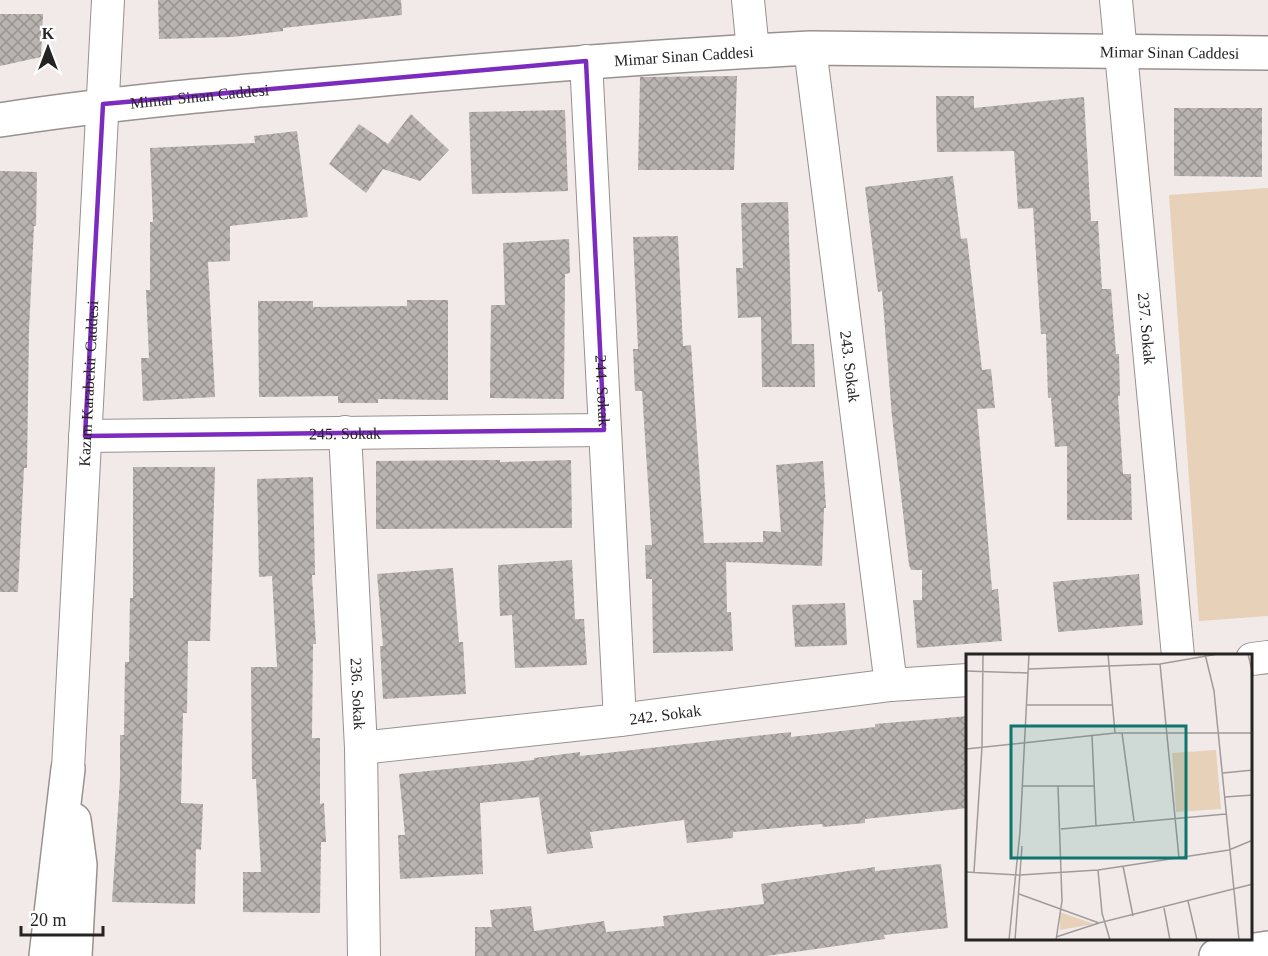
<svg xmlns="http://www.w3.org/2000/svg" width="1268" height="956" font-family="Georgia,serif">
<style>
.green{fill:#e7d1b8}
.building{fill:url(#building-cross-hatch)}
.lines{fill:none;stroke-linecap:round;stroke-linejoin:round}
.minor-casing{stroke:#989190;stroke-width:34}
.tertiary-casing{stroke:#989190;stroke-width:36}
.secondary-casing{stroke:#989190;stroke-width:36}
.minor{stroke:#fff;stroke-width:32}
.tertiary{stroke:#fff;stroke-width:33}
.secondary{stroke:#fff;stroke-width:33}
.marked{fill:none;stroke:#7b2cbf;stroke-width:4.5;stroke-linejoin:round}
.labels{text-anchor:middle;stroke-width:4.5;stroke-linejoin:round;paint-order:stroke}
.street-label{font-size:16px;fill:#262423;stroke:#fff}
.inset-road{fill:none;stroke:#a09b9a;stroke-width:1.5}
.view{fill:#0f766e;fill-opacity:0.15;stroke:#0f766e;stroke-width:3}
.inset-edge{fill:none;stroke:#262423;stroke-width:3}
</style>
<defs>
<pattern id="building-cross-hatch" width="8" height="8" patternUnits="userSpaceOnUse" patternTransform="scale(1.5)"><rect width="8" height="8" fill="#bab4b1"/><path d="M0 0l8 8M0 8l8-8" fill="none" stroke="#979290"/></pattern>
</defs>
<rect width="100%" height="100%" fill="#f1eae9"/>
<!-- green -->
<path class="green" d="M 1268,188 L 1268,616 L 1199,621 L 1169,195 Z"/>
<!-- building -->
<path class="building" d="M 158,0 L 401,0 L 402,15 L 283,28 L 283,31 L 232,37 L 159,39 Z
M 0,14 L 43,14 L 41,57 L 0,66 Z
M 737,76 L 734,170 L 638,170 L 640,77 Z
M 936,96 L 974,96 L 974,108 L 1084,97 L 1091,221 L 1098,221 L 1102,289 L 1111,289 L 1116,354 L 1119,354 L 1120,396 L 1118,396 L 1123,474 L 1131,474 L 1132,520 L 1067,520 L 1067,446 L 1055,447 L 1051,398 L 1048,398 L 1046,334 L 1041,334 L 1033,208 L 1018,209 L 1014,151 L 937,152 Z
M 1174,108 L 1262,108 L 1262,177 L 1174,176 Z
M 565,110 L 568,191 L 472,194 L 469,112 Z
M 411,114 L 449,150 L 420,181 L 383,169 L 366,193 L 329,164 L 359,124 L 388,144 Z
M 297,131 L 308,217 L 230,226 L 230,261 L 208,262 L 215,397 L 143,401 L 141,358 L 149,358 L 146,290 L 150,290 L 150,222 L 153,222 L 150,148 L 255,143 L 254,136 Z
M 0,171 L 37,172 L 36,226 L 34,226 L 29,331 L 27,468 L 24,468 L 18,592 L 0,592 Z
M 953,176 L 961,239 L 967,238 L 982,370 L 991,369 L 995,408 L 977,409 L 992,590 L 998,589 L 1002,641 L 917,648 L 913,600 L 922,600 L 922,570 L 911,570 L 909,565 L 892,417 L 882,291 L 878,292 L 865,187 Z
M 788,202 L 792,344 L 814,344 L 815,387 L 762,387 L 761,317 L 738,318 L 736,268 L 743,268 L 741,203 Z
M 678,236 L 683,346 L 691,345 L 704,543 L 763,542 L 763,531 L 781,532 L 776,465 L 823,461 L 826,508 L 824,508 L 822,566 L 726,562 L 727,612 L 731,612 L 733,651 L 653,653 L 652,579 L 646,579 L 645,545 L 652,545 L 642,391 L 635,391 L 633,349 L 638,349 L 633,237 Z
M 569,239 L 570,273 L 565,274 L 564,399 L 490,398 L 491,305 L 505,305 L 503,243 Z
M 407,300 L 448,300 L 448,400 L 378,399 L 378,403 L 338,403 L 338,396 L 259,397 L 258,301 L 313,301 L 313,307 L 407,306 Z
M 500,460 L 500,462 L 571,460 L 572,528 L 376,529 L 376,461 Z
M 133,467 L 215,467 L 210,641 L 188,641 L 187,713 L 183,713 L 181,803 L 203,804 L 201,850 L 196,849 L 195,904 L 112,902 L 120,779 L 120,735 L 124,735 L 125,662 L 129,662 L 130,598 L 133,598 Z
M 313,477 L 315,575 L 312,575 L 316,644 L 313,644 L 312,738 L 320,738 L 320,804 L 324,803 L 326,842 L 321,842 L 320,913 L 243,912 L 243,872 L 261,872 L 256,779 L 252,779 L 251,667 L 277,667 L 272,576 L 259,577 L 257,479 Z
M 572,560 L 575,619 L 584,619 L 587,665 L 515,668 L 512,615 L 500,616 L 498,565 Z
M 453,568 L 459,642 L 463,642 L 466,694 L 383,699 L 380,646 L 383,646 L 377,574 Z
M 1139,574 L 1143,625 L 1058,632 L 1053,582 Z
M 845,603 L 847,645 L 795,647 L 792,605 Z
M 968,716 L 968,808 L 865,819 L 865,823 L 823,827 L 822,824 L 733,832 L 733,838 L 687,843 L 684,820 L 590,832 L 593,848 L 547,854 L 539,797 L 480,803 L 483,874 L 400,879 L 398,835 L 405,835 L 399,774 L 534,760 L 534,758 L 580,752 L 580,756 L 791,732 L 791,737 L 875,727 L 875,724 Z
M 941,864 L 948,928 L 884,935 L 885,939 L 767,956 L 475,956 L 475,927 L 492,927 L 490,910 L 531,906 L 534,931 L 604,921 L 606,932 L 664,926 L 663,916 L 764,904 L 761,884 L 875,867 L 875,871 Z"/>
<g class="lines">
<defs>
<g id="minor">
<path d="M 748,0 L 753,51"/>
<path id="s1" d="M 1116,0 L 1178,656"/>
<path id="s2" d="M 810,48 L 891,685"/>
<path id="s3" d="M 586,61 L 620,720"/>
<path id="s4" d="M 345,432 L 361,748 L 364,956"/>
<path id="s5" d="M 85,436 L 604,430"/>
<path d="M 1252,659 L 1268,657"/>
<path id="s6" d="M 361,748 L 620,720 L 891,685 L 968,680"/>
<path id="s7" d="M 68,769 L 108,0"/>
</g>
<path id="tertiary" d="M 74,820 L 80,865 L 75,956
M 46,956 L 68,769
M 1216,956 L 1268,948"/>
<g id="secondary">
<path id="s8" d="M 0,120 C 117,102 234,92 352,82 C 504,68 657,56 810,48 L 1268,53"/>
</g>
</defs>
<!-- minor casing -->
<use href="#minor" class="minor-casing"/>
<!-- tertiary casing -->
<use href="#tertiary" class="tertiary-casing"/>
<!-- secondary casing -->
<use href="#secondary" class="secondary-casing"/>
<!-- minor -->
<use href="#minor" class="minor"/>
<!-- tertiary -->
<use href="#tertiary" class="tertiary"/>
<!-- secondary -->
<use href="#secondary" class="secondary"/>
</g>
<!-- marked area -->
<path class="marked" d="M 586,61 L 604,430 L 85,436 L 103,104 Z"/>
<g class="labels">
<!-- street labels -->
<g class="street-label">
<text dy="6" stroke="none"><textPath href="#s8" startOffset="1173">Mimar Sinan Caddesi</textPath></text>
<text dy="6" stroke="none"><textPath href="#s8" startOffset="687">Mimar Sinan Caddesi</textPath></text>
<text dy="6" stroke="none"><textPath href="#s8" startOffset="201">Mimar Sinan Caddesi</textPath></text>
<text dy="6" stroke="none"><textPath href="#s1" startOffset="330">237. Sokak</textPath></text>
<text dy="6" stroke="none"><textPath href="#s2" startOffset="321">243. Sokak</textPath></text>
<text dy="6" stroke="none"><textPath href="#s7" startOffset="386">Kazım Karabekir Caddesi</textPath></text>
<text dy="6" stroke="none"><textPath href="#s3" startOffset="330">244. Sokak</textPath></text>
<text dy="6" stroke="none"><textPath href="#s5" startOffset="260">245. Sokak</textPath></text>
<text dy="6" stroke="none"><textPath href="#s4" startOffset="262">236. Sokak</textPath></text>
<text dy="6" stroke="none"><textPath href="#s6" startOffset="306">242. Sokak</textPath></text>
</g>
</g>
<!-- overview -->
<g transform="translate(966 654)">
<rect width="286" height="286" fill="#f1eae9"/>
<path d="M 250,96 L 255,155 L 210,158 L 206,99 ZM 94,258 L 128,270 L 94,276 Z" fill="#e7d1b8"/>
<path class="inset-road" d="M 142,0 L 149,79M 239,0 L 248,37 L 273,286M 282,0 L 287,21M 194,10 L 213,204M 63,15 L 194,10 L 252,0M 0,17 L 62,19M 61,51 L 146,51M 156,79 L 168,167M 126,81 L 130,172M 0,95 L 149,79 L 287,79M 257,119 L 287,116M 57,132 L 128,132M 259,143 L 287,141M 95,175 L 260,160M 157,212 L 167,262M 132,216 L 136,259 L 144,286M 0,218 L 54,221 L 132,216 L 263,196 L 287,186M 8,218 L 16,93 L 17,0M 53,240 L 133,269 L 287,230M 222,247 L 231,286M 198,254 L 204,286M 90,283 L 133,269M 43,286 L 54,178 L 63,0M 49,286 L 56,192M 90,286 L 96,247 L 92,132"/>
<path class="view" d="M 45,72 L 220,72 L 220,204 L 45,204 Z"/>
<rect width="286" height="286" class="inset-edge"/>
</g>
<!-- north arrow -->
<g transform="translate(48 48)" stroke="#ffffff" stroke-width="4.5" paint-order="stroke">
<path d="M0-4.5L10 22L0 15L-10 22Z" fill="#262423"/>
<text y="-9" font-size="16" font-weight="bold" text-anchor="middle" fill="#262423">K</text>
</g>
<!-- scale -->
<path d="M21 926v9h82v-9" fill="none" stroke="#262423" stroke-width="3"/>
<text x="30" y="926" font-size="18" fill="#262423" stroke="#ffffff" stroke-width="4.5" paint-order="stroke">20 m</text>
</svg>
